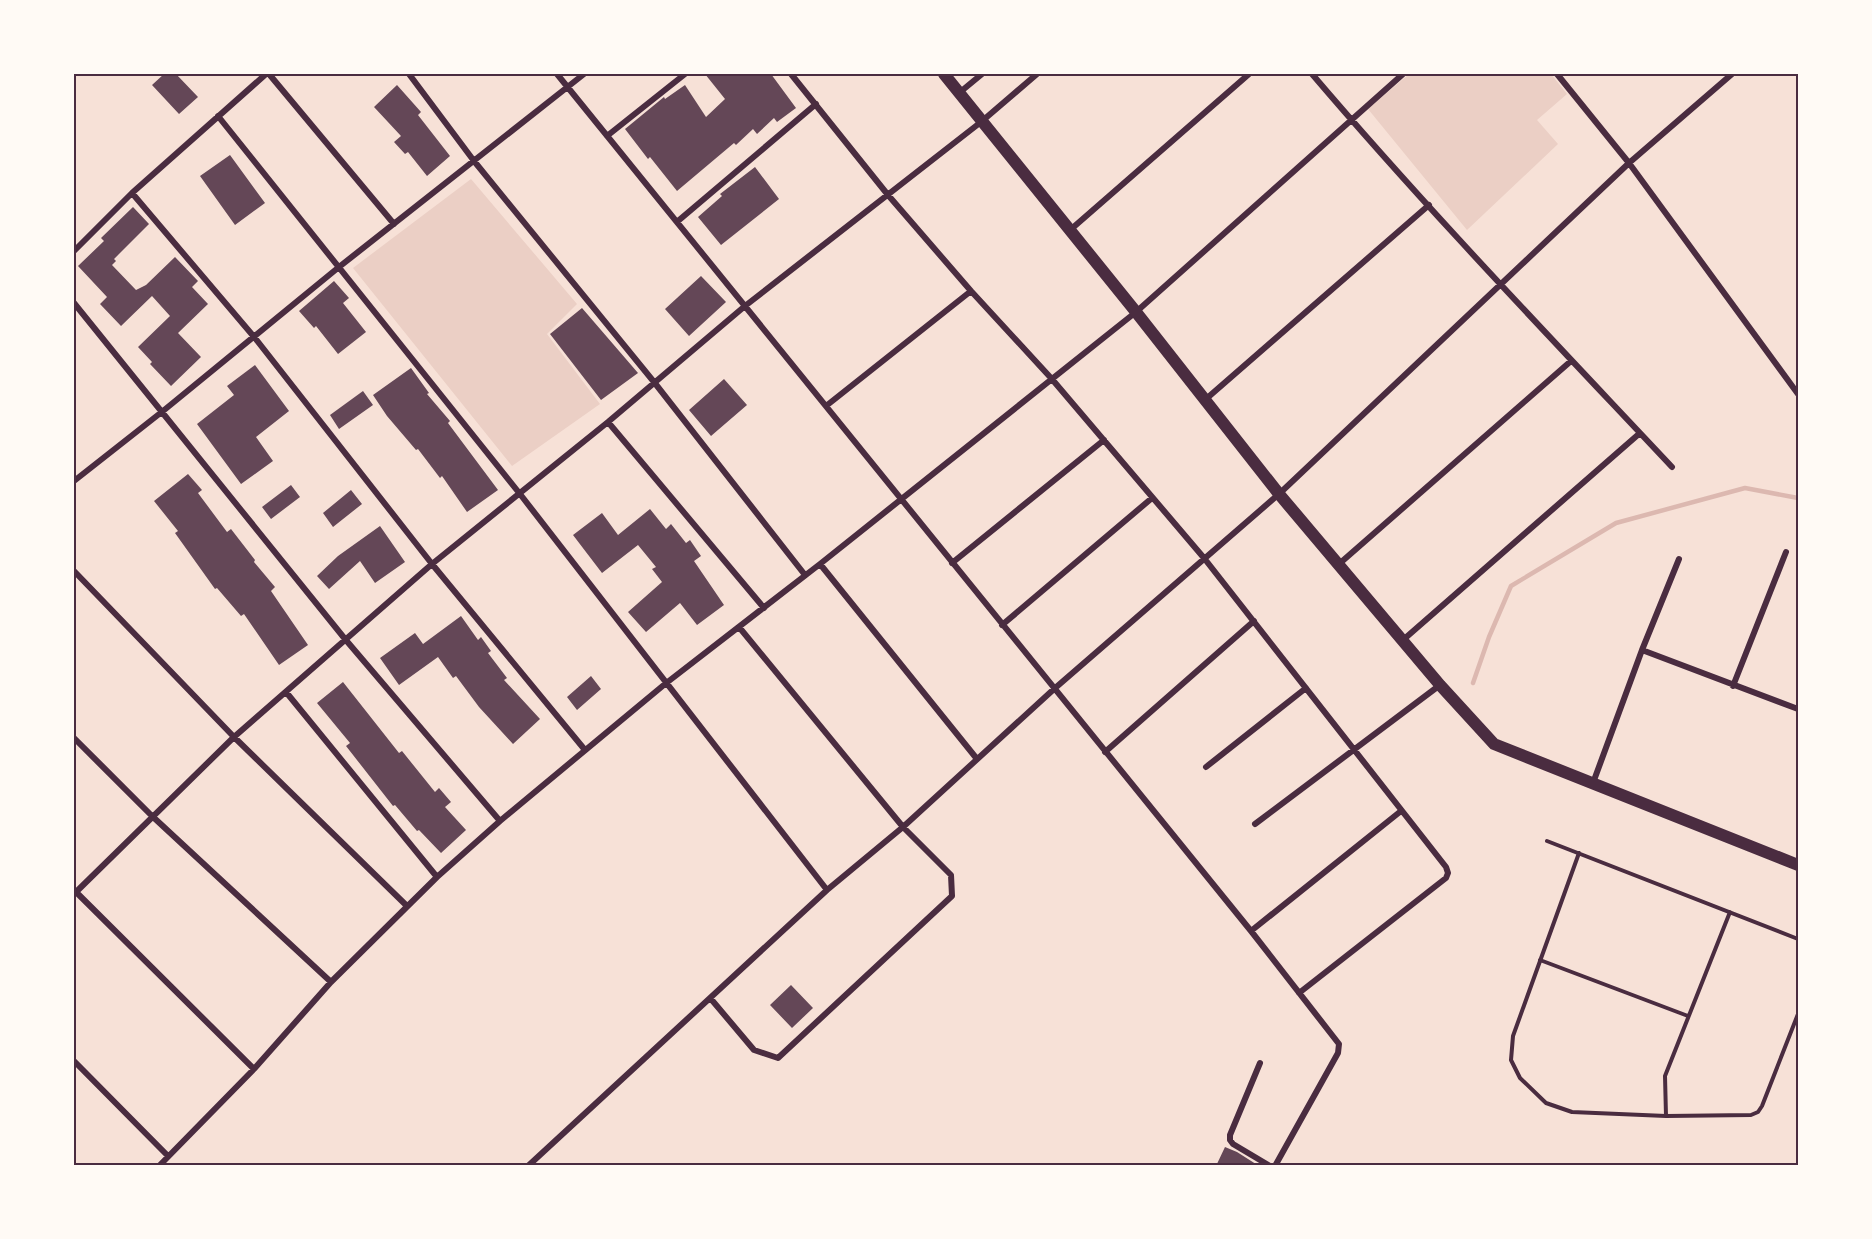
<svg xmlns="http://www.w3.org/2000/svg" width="1872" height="1239" font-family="'PT Sans',sans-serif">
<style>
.green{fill:#ebcfc5}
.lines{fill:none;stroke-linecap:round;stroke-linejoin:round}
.stream{stroke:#dcb8b0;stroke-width:4.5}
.building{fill:#644757}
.service{stroke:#4a2c40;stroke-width:4}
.minor{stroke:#4a2c40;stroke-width:6}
.secondary{stroke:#4a2c40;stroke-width:12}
.neatline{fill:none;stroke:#4a2c40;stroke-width:2}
</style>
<rect width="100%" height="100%" fill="#f7e1d7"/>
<!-- green -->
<path class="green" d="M 1409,74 L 1551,74 L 1567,94 L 1537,120 L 1558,144 L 1467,230 L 1368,109 Z
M 471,179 L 577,304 L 547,334 L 600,404 L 512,466 L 353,268 Z"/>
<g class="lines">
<!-- stream -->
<path class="stream" d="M 1473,683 L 1489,637 L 1511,586 L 1616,523 L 1745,488 L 1798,498"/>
</g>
<!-- building -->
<path class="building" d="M 164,74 L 176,74 L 198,97 L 179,114 L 152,85 Z
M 705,74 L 771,74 L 796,108 L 777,122 L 774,118 L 757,134 L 753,129 L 736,145 L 734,143 L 677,191 L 650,157 L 648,159 L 625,129 L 664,97 L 665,99 L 685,85 L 706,117 L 725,99 Z
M 397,85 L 421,112 L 418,115 L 450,156 L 427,176 L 408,152 L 405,154 L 394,142 L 401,136 L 374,107 Z
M 230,155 L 265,203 L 235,225 L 200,176 Z
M 755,167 L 779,199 L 721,245 L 698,217 L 722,196 L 720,194 Z
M 133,207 L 149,224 L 114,259 L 116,261 L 112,265 L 136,290 L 146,285 L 175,257 L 198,281 L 192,287 L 208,304 L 178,333 L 201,357 L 171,386 L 150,364 L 152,362 L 138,347 L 170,316 L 152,296 L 121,326 L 100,304 L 107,297 L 78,266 L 104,241 L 101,238 Z
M 701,276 L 726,302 L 689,336 L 665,309 Z
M 334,281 L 349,298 L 343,303 L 366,332 L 338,354 L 316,326 L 314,328 L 299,311 Z
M 582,308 L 638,373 L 601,400 L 550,334 Z
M 255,365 L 289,411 L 256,437 L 273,461 L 241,484 L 197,424 L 234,395 L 227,386 Z
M 411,368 L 429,393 L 427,394 L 450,421 L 448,423 L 498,490 L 467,512 L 442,476 L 440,478 L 418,449 L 416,450 L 387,416 L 373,395 Z
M 724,379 L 747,405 L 711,436 L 689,410 Z
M 363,391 L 373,405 L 339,429 L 330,415 Z
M 188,474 L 202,490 L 198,493 L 227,532 L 231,529 L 255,560 L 254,562 L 275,587 L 271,591 L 308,645 L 279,665 L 244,614 L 241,616 L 217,588 L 215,589 L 175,533 L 178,531 L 154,501 Z
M 291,485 L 300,497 L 271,519 L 262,507 Z
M 351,490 L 362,504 L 333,527 L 323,513 Z
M 650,509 L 666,529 L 671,524 L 686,543 L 690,540 L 701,556 L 694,561 L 724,605 L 697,625 L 680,603 L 646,632 L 628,612 L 662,582 L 652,569 L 656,567 L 638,545 L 602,573 L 573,535 L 602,513 L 618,535 Z
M 380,526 L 405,562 L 375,583 L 360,561 L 329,589 L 317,576 L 338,556 Z
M 461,616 L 478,640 L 481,637 L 491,651 L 488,653 L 507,678 L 504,680 L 540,719 L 513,744 L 479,707 L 456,676 L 453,678 L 438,657 L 399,685 L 380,658 L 415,633 L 423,644 Z
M 591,676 L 601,689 L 577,710 L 567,697 Z
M 343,682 L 399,753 L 402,751 L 435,792 L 439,788 L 451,802 L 445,807 L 466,830 L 441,853 L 419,830 L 417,831 L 395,805 L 393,806 L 346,746 L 350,743 L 317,703 Z
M 791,985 L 813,1008 L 792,1028 L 770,1005 Z
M 1225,1147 L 1237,1152 L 1259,1166 L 1216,1166 Z"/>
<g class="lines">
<!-- service -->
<path class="service" d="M 1547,841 L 1798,939
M 1579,853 L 1513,1036 L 1511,1060 L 1520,1078 L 1546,1103 L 1572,1112 L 1666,1116 L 1751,1115 L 1758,1112 L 1762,1106 L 1798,1014
M 1540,960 L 1688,1016
M 1666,1116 L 1665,1076 L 1730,912"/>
<!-- minor -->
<path class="minor" d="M 269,74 L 394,224
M 409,74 L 474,161 L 654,382 L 805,575
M 557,74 L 1251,931 L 1339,1044 L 1338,1053 L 1275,1166
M 791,74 L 888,195 L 971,291 L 1051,378 L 1204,558 L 1446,867 L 1448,873 L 1446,878 L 1299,993
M 1312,74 C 1427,209 1550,337 1672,467
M 1557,74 L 1629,163 L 1798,394
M 959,93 L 982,74
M 218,116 L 520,494 L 827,890
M 607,136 L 685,74
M 132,193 L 255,338 L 432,564 L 585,750
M 678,221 L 816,104
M 1069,231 L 1249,74
M 74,251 L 132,193 L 266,74
M 74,303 L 345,639 L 500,821
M 1206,399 L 1429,205
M 826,406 L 971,291
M 608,422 L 764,608
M 74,481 L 163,411 L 339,267 L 584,74
M 952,563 L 1104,440
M 820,564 L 977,759
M 1339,564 L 1571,361
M 74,571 L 234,737 L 407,906
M 1002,625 L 1152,498
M 1403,640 L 1640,433
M 1642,650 L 1798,709
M 1733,686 L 1786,552
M 286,692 L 437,877
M 74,738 L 152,816 L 331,982
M 1105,752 L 1254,621
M 1206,767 L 1306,688
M 1593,783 L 1642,650 L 1679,559
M 1255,824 L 1440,685
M 74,890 L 254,1069
M 74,894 L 234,737 L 432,564 L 608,422 L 745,306 L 981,122 L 1037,74
M 1251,931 L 1401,811
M 711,999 L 754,1050 L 778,1058 L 952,896 L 951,875 L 903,827 L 739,627
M 74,1061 L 168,1156
M 1260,1063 L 1230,1135 L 1230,1140 L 1233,1144 L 1270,1166
M 159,1166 L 254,1069 L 331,982 L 437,877 L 500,821 L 665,684 L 820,564 L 1136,312 L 1403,74
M 528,1166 L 827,890 L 903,827 L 1054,689 L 1279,494 L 1629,163 L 1732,74"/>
<!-- secondary -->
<path class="secondary" d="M 944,74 L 1136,312 L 1279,494 L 1440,685 L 1494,744 L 1798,865"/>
</g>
<!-- border -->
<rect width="1872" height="1239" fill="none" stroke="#fffaf5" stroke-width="150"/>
<rect x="75" y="75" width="1722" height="1089" class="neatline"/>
</svg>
